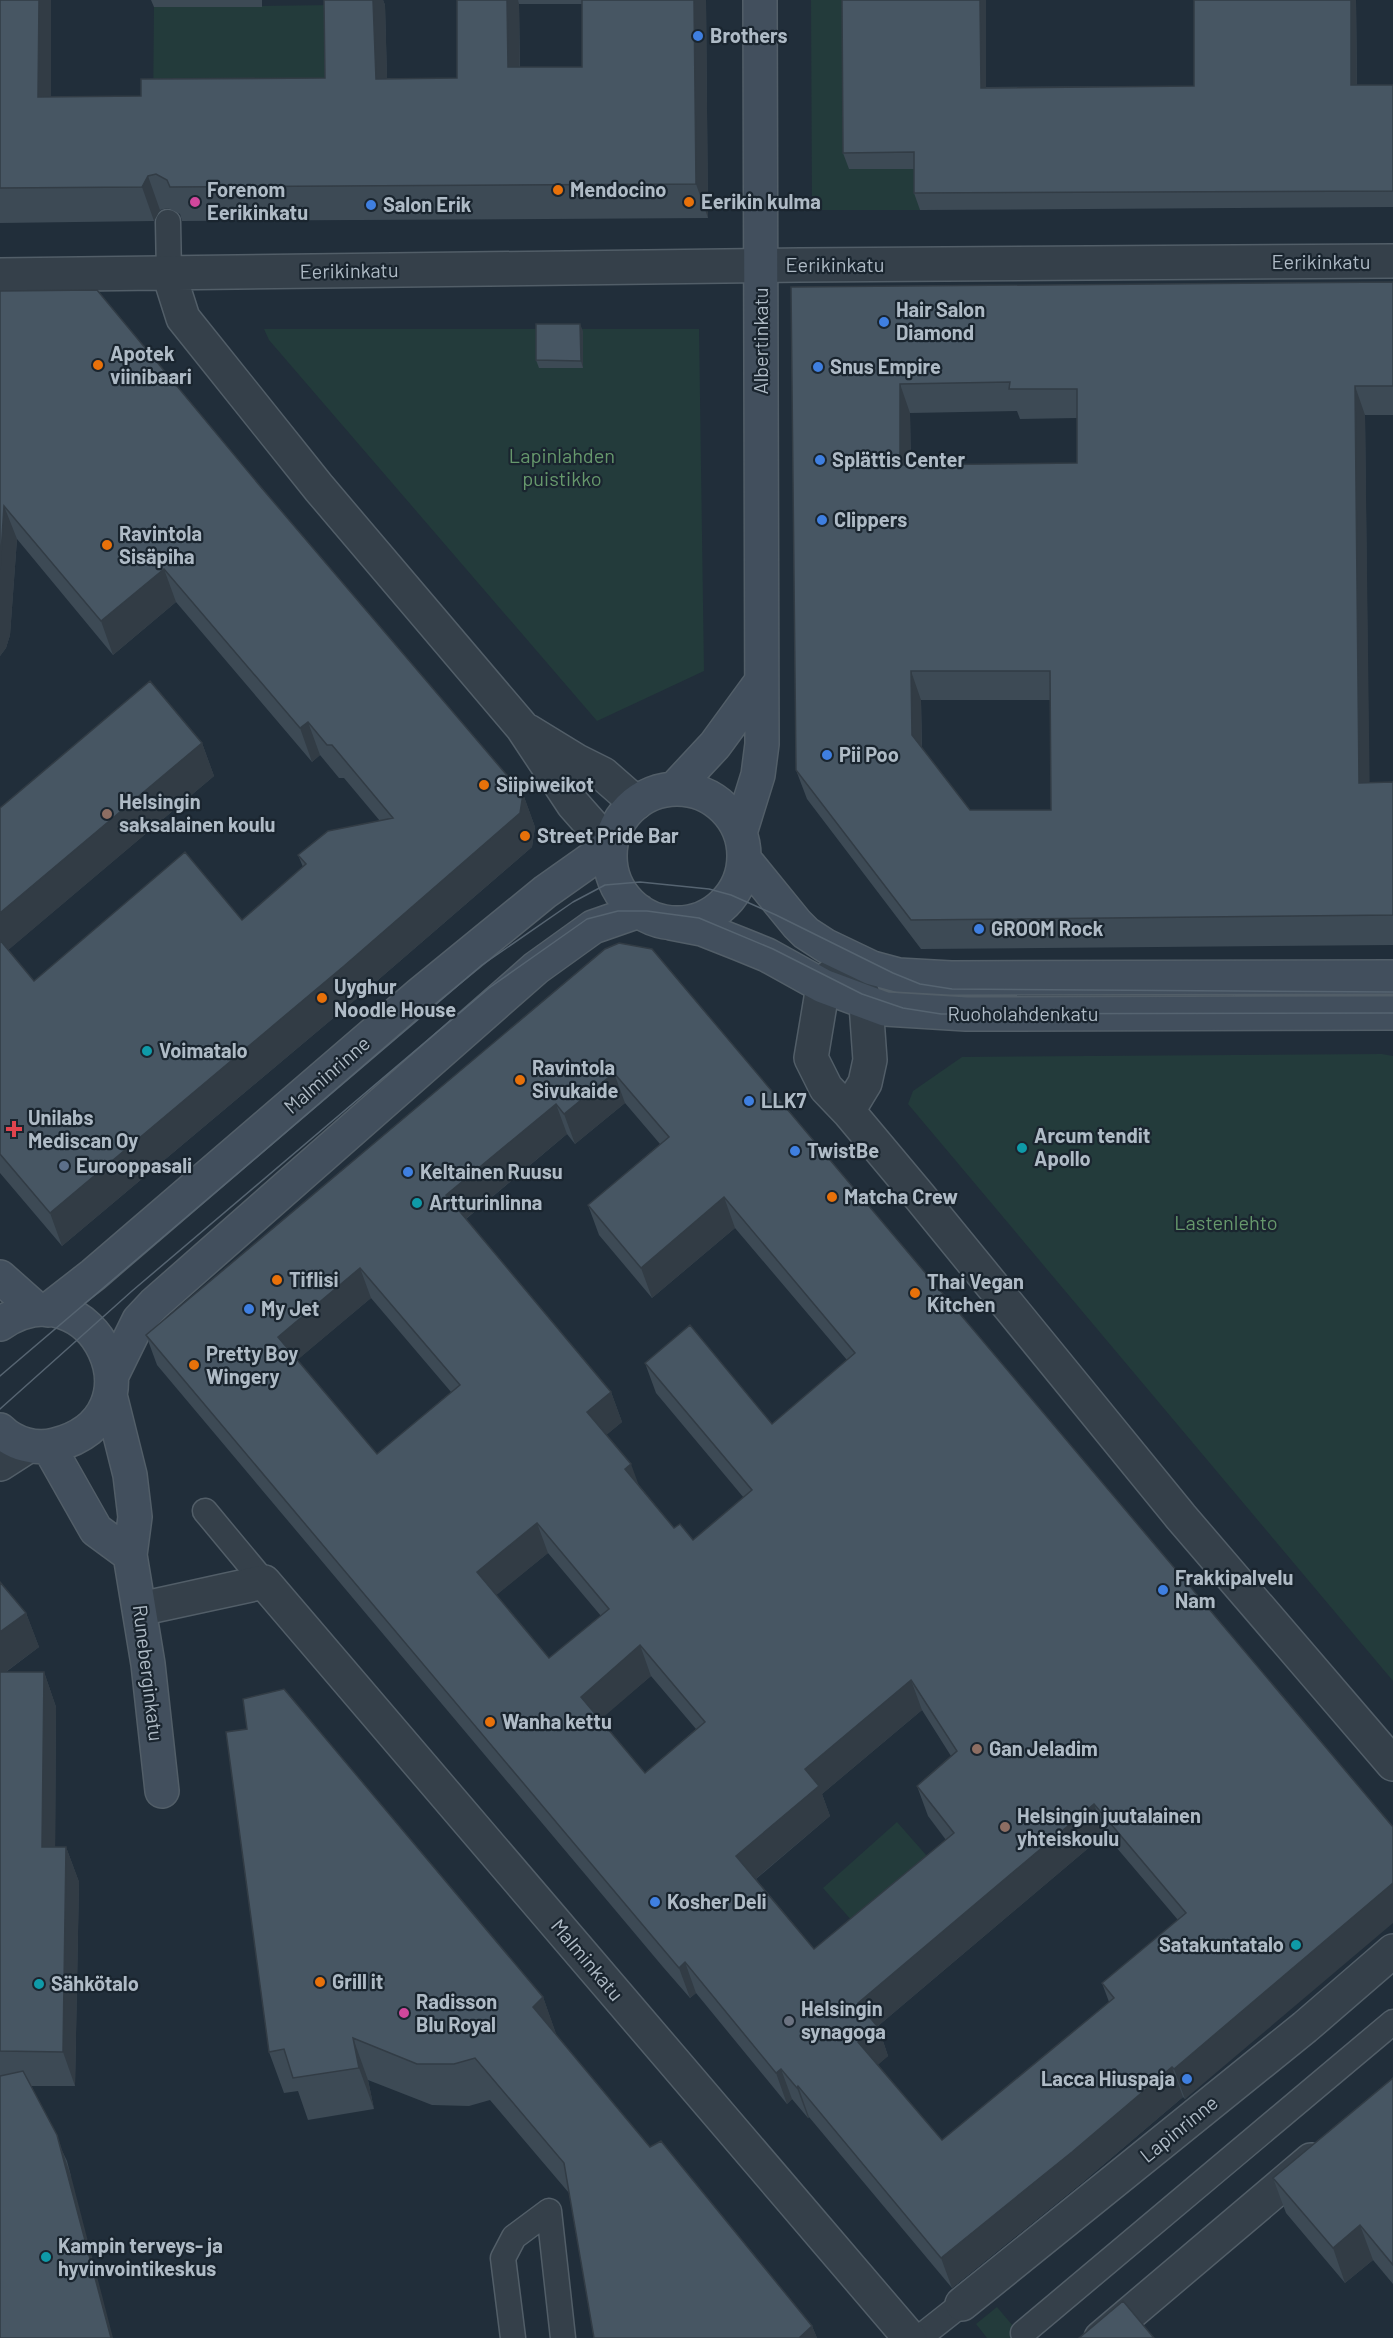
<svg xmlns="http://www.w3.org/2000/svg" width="1393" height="2338" font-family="Barlow,sans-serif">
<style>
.green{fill:#233b3b}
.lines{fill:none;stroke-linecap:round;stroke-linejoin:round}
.lane-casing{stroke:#525e68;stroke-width:27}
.street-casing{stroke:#525e68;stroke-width:36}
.secondary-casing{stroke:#525e68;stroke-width:36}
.lane{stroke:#35404a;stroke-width:24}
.street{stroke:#35404a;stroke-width:33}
.secondary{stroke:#424f5d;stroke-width:33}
.tram{stroke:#566471;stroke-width:1.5}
.wall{fill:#3d4a55;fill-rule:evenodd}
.shaded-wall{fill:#323c45}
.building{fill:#475663;stroke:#323c45;stroke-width:1.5;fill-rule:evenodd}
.shop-dot{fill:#3f7fe0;stroke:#1a252f;stroke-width:2}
.food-dot{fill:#e8710a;stroke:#1a252f;stroke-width:2}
.hotel-dot{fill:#d1479c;stroke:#1a252f;stroke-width:2}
.education-dot{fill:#8d6e63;stroke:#1a252f;stroke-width:2}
.culture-dot{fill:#0f9aa8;stroke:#1a252f;stroke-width:2}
.health-dot{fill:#e0444e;stroke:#1a252f;stroke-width:2}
.service-dot{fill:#5c6f8a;stroke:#1a252f;stroke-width:2}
.worship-dot{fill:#6b7280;stroke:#1a252f;stroke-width:2}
.labels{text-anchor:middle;stroke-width:4.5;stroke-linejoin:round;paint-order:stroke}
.poi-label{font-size:20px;font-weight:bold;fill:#afbbc6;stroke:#1a252f;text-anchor:start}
.street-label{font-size:20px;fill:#afbbc6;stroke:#1a252f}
.park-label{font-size:20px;fill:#66986c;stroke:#1a252f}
</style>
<rect width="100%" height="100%" fill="#212e3a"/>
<!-- green -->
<path class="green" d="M 811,0 L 848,0 L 920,168 L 920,210 L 812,210 Z
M 336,5 L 338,112 L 153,113 L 154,7 Z
M 264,329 L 699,329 L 704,671 L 597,721 L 269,340 Z
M 1382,1054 L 1393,1056 L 1393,1681 L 908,1104 L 913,1091 L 962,1057 Z
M 897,1822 L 934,1864 L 860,1930 L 823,1888 Z
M 997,2307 L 1023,2338 L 987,2338 L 976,2324 Z"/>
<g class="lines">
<defs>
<path id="lane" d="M 168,222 L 169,274
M 205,1511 L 264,1582
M 1023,2333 L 1393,2022
M 513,2338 L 503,2258 L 514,2237 L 549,2211 L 563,2338
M 919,2338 L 962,2304"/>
<path id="street" d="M 169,274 L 183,318 L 319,488 L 522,727 L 573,804 L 610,846
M 0,275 L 800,265 L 1393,261
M 528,731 L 577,761 L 603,774 L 636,803
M 848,1111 L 865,1083 L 870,1060 L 866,1004 L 851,959 L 829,978 L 823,986 L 811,1058 L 826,1088 L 848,1111 L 920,1197 L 1181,1517 L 1393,1764
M 0,1464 L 28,1446
M 140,1609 L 264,1582 L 910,2338
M 962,2304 L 1305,2027 L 1393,1951
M 1101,2338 L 1311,2160"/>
<path id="secondary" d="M 674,789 L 715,745 L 761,682
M610 856a67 67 0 1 1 134 0a67 67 0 1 1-134 0Z
M 740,833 L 758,775 L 762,744 L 760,0
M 744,859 L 797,924 L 806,933 L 826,946 L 872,968 L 898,975 L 951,978 L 1393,977
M 671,923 L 702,929 L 740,944 L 767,955 L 823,986 L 885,1009 L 966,1014 L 1393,1013
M 0,1277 L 36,1309
M 48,1310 L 93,1275 L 420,994 L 545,892 L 610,846
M 0,1324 C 93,1261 167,1417 55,1445 C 36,1450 14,1444 0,1430
M 112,1375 L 139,1320 L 154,1304 L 536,968 L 593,927 L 639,911
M 110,1395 L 130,1475 L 135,1517 L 130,1555 L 148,1664 L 162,1791
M 49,1447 L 96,1530 L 130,1555"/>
</defs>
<!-- lane casing -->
<use href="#lane" class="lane-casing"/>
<!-- street casing -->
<use href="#street" class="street-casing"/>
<!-- secondary casing -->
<use href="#secondary" class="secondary-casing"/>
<!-- lane -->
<use href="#lane" class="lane"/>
<!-- street -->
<use href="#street" class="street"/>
<!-- secondary -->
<use href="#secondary" class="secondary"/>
<!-- tram -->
<path class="tram" d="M 0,1376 L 482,965 L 573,902 L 605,885 L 640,882 L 709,889 L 731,895 L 776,915 L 893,973 L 920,984 L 952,989 L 1393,992
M 0,1409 L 132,1291 L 489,988 L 587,919 L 618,911 L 647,911 L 699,918 L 773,949 L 862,994 L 903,1008 L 941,1014 L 1393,1013"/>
</g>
<!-- wall -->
<path class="wall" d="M 0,0 L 51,97 L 141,96 L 325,78 L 324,0 L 383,0 L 385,5 L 387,78 L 457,78 L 457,0 L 706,0 L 708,218 L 182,221 L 180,214 L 168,208 L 160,210 L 154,221 L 0,223 ZM 519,4 L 582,4 L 582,67 L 520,67 Z
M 151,0 L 262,0 L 262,7 L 154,7 Z
M 842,0 L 986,0 L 986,87 L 1194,86 L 1194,0 L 1356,0 L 1357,85 L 1393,85 L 1393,207 L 920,210 L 914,193 L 914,169 L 849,169 L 843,153 Z
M 1393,282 L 1393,415 L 1365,415 L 1369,783 L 1393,782 L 1393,945 L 921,949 L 807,799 L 796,770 L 791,287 ZM 1017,411 L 1020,419 L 1077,418 L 1077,463 L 911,465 L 910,413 ZM 921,700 L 1050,700 L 1051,810 L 970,810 L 922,748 Z
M 0,291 L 260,486 L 523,794 L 535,827 L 532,847 L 356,999 L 62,1246 L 0,1173 L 0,808 L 202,743 L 214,776 L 8,950 L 34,981 L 242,920 L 303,867 L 298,855 L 380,821 L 344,778 L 339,778 L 320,755 L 312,762 L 176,602 L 113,655 L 17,539 L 10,635 L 6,648 L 0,656 Z
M 583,331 L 583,368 L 539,368 L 536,360 Z
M 652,949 L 1393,1827 L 1185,2099 L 1183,2097 L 1083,2182 L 952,2288 L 809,2117 L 808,2118 L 792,2099 L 787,2104 L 696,1993 L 690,1998 L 663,1967 L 157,1365 L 146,1335 ZM 625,1103 L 660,1144 L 588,1205 L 599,1235 L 652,1298 L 735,1228 L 847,1360 L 772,1424 L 645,1363 L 656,1393 L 744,1498 L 693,1540 L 674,1528 L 638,1484 L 606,1435 L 622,1422 L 611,1392 L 466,1219 L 567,1134 L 575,1144 ZM 371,1298 L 451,1392 L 377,1454 L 297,1360 ZM 548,1553 L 601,1616 L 549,1658 L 496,1595 ZM 651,1676 L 696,1729 L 645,1773 L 600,1719 ZM 922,1710 L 951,1756 L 917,1786 L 928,1816 L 946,1840 L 814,1949 L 756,1879 L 830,1816 L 822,1794 ZM 1105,1834 L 1178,1920 L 1102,1983 L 1109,2002 L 942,2140 L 877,2065 L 888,2056 L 878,2026 Z
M 0,1582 L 26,1613 L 39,1647 L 6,1672 L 44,1672 L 56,1707 L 55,1847 L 66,1847 L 79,1882 L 75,2086 L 31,2086 L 67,2161 L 71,2176 L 0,2338 Z
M 543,1997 L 557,2037 L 650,2147 L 812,2326 L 817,2338 L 594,2338 L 569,2193 L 490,2100 L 469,2106 L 432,2105 L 368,2080 L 374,2109 L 308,2120 L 298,2091 L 284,2093 L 269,2052 Z
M 1393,2078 L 1393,2284 L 1373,2260 L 1345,2283 L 1286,2213 L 1273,2178 Z"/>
<!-- shaded-wall -->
<path class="shaded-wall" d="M 39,0 L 51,0 L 51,131 L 38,97 Z
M 373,0 L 383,0 L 385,5 L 388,113 L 376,79 Z
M 507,0 L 518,0 L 519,4 L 520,101 L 508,67 Z
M 694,0 L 706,0 L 708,218 L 696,184 Z
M 980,0 L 986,0 L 986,104 L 981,88 Z
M 1351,0 L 1356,0 L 1357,101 L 1351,85 Z
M 148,176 L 160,210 L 154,221 L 142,187 Z
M 580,324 L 583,331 L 583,368 L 581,361 Z
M 900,384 L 910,413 L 911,494 L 900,465 Z
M 1355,386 L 1365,415 L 1370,812 L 1359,783 Z
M 4,506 L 17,539 L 10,635 L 6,648 L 0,656 L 0,570 Z
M 164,569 L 176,602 L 113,655 L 101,621 Z
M 911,671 L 921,700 L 922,764 L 912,735 Z
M 308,722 L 320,755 L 312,762 L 300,728 Z
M 202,743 L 214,776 L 0,957 L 0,913 Z
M 523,794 L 535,827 L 532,847 L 356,999 L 62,1246 L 50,1213 Z
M 614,1073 L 625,1103 L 575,1144 L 564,1114 Z
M 556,1104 L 567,1134 L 457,1226 L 446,1195 Z
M 724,1197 L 735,1228 L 652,1298 L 641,1268 Z
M 360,1268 L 371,1298 L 289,1367 L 278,1337 Z
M 611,1392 L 622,1422 L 598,1442 L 587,1412 Z
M 631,1464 L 642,1494 L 625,1469 Z
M 537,1523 L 548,1553 L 488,1602 L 477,1572 Z
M 26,1613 L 39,1647 L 0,1676 L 0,1632 Z
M 640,1645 L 651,1676 L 592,1727 L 581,1697 Z
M 44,1672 L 56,1707 L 55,1882 L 42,1847 Z
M 911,1680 L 922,1710 L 822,1794 L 830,1816 L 747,1886 L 736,1856 L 805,1769 Z
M 1094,1804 L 1105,1834 L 878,2026 L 888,2056 L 869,2073 L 858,2042 L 858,2003 Z
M 66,1847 L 79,1882 L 75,2086 L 63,2052 Z
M 1393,1883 L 1393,1923 L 1185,2099 L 1174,2069 Z
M 685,1962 L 696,1993 L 690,1998 L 679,1968 Z
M 543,1997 L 558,2039 L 533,2007 Z
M 353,2038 L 368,2080 L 374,2109 L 359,2068 Z
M 1172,2067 L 1183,2097 L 1083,2182 L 952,2288 L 941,2258 Z
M 781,2069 L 792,2099 L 787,2104 L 776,2073 Z
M 798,2086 L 809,2117 L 808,2118 L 797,2088 Z
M 57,2135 L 71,2176 L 113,2338 L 111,2338 Z
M 1360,2225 L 1373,2260 L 1345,2283 L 1333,2248 Z
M 812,2326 L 817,2338 L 799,2338 Z"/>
<!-- building -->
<path class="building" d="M 0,0 L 39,0 L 38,97 L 141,96 L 141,79 L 325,78 L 324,0 L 373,0 L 376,79 L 457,78 L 457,0 L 507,0 L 508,67 L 582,67 L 582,0 L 694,0 L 696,184 L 170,187 L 167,180 L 156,174 L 148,176 L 142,187 L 0,188 Z
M 842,0 L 980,0 L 981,88 L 1194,86 L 1194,0 L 1351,0 L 1351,85 L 1393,85 L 1393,191 L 914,193 L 914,152 L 843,153 Z
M 1393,282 L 1393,386 L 1355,386 L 1359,783 L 1393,782 L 1393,915 L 911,920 L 796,770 L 791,287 ZM 1010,382 L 1009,389 L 1077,389 L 1077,463 L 900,465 L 900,384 ZM 911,671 L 1050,671 L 1051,810 L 970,810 L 912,735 Z
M 97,290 L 260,486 L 523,794 L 520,813 L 344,966 L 50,1213 L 0,1154 L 0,940 L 34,981 L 185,852 L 242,920 L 306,864 L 298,855 L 328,831 L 393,818 L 332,745 L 327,745 L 308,722 L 300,728 L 164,569 L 101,621 L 4,506 L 0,570 L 0,291 Z
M 536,324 L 580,324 L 581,361 L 536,360 Z
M 150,681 L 202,743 L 0,913 L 0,808 Z
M 619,943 L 652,949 L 1393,1827 L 1393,1883 L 1174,2069 L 1172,2067 L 1072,2152 L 941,2258 L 798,2086 L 797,2088 L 781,2069 L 776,2073 L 685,1962 L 679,1968 L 652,1936 L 146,1335 L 605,949 ZM 614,1073 L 669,1137 L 588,1205 L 641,1268 L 724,1197 L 855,1353 L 772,1424 L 690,1325 L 645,1363 L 752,1490 L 693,1540 L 680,1524 L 674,1528 L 625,1469 L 631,1464 L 587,1412 L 611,1392 L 446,1195 L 556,1104 L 564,1114 ZM 360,1268 L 460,1385 L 377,1454 L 278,1337 ZM 537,1523 L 609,1609 L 549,1658 L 477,1572 ZM 640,1645 L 705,1722 L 645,1773 L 581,1697 ZM 911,1680 L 957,1751 L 917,1786 L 954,1833 L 814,1949 L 736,1856 L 819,1786 L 805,1769 ZM 1094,1804 L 1186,1913 L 1102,1983 L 1114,1998 L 942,2140 L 858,2042 L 877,2026 L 858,2003 Z
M 0,1582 L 26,1613 L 0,1632 Z
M 0,1672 L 44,1672 L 42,1847 L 66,1847 L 63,2052 L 0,2051 Z
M 284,1689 L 543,1997 L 533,2007 L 650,2147 L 661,2141 L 812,2326 L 799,2338 L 594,2338 L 564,2163 L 475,2058 L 454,2064 L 417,2064 L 353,2038 L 359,2068 L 293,2078 L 284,2049 L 269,2052 L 226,1732 L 247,1729 L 243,1699 Z
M 23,2071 L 57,2135 L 111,2338 L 0,2338 L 0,2076 Z
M 1393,2078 L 1393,2265 L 1360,2225 L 1333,2248 L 1273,2178 Z
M 1123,2301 L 1154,2338 L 1079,2338 Z"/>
<!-- markers -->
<g class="shop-dot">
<circle cx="698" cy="36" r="6"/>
<circle cx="371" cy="205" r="6"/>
<circle cx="884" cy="322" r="6"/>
<circle cx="818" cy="367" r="6"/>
<circle cx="820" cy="460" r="6"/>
<circle cx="822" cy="520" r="6"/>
<circle cx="827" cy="755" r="6"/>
<circle cx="979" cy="929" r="6"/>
<circle cx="749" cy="1101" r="6"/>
<circle cx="795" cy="1151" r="6"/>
<circle cx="408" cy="1172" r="6"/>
<circle cx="249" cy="1309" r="6"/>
<circle cx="1163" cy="1590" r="6"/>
<circle cx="655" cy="1902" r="6"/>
<circle cx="1187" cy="2079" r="6"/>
</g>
<g class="food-dot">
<circle cx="558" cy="190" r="6"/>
<circle cx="689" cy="202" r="6"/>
<circle cx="98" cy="365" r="6"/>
<circle cx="107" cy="545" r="6"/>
<circle cx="484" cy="785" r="6"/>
<circle cx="525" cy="836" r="6"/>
<circle cx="322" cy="998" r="6"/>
<circle cx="520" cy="1080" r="6"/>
<circle cx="832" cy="1197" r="6"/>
<circle cx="277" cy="1280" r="6"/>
<circle cx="915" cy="1293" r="6"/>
<circle cx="194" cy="1365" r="6"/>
<circle cx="490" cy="1722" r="6"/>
<circle cx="320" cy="1982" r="6"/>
</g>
<g class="hotel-dot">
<circle cx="195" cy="202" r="6"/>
<circle cx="404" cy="2013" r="6"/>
</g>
<g class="education-dot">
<circle cx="107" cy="814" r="6"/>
<circle cx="977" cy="1749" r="6"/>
<circle cx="1005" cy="1827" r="6"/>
</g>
<g class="culture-dot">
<circle cx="147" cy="1051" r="6"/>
<circle cx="1022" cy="1148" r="6"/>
<circle cx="417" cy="1203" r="6"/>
<circle cx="1296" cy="1945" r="6"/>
<circle cx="39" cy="1984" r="6"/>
<circle cx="46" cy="2257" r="6"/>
</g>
<path class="health-dot" d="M11 1120h6v6h6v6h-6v6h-6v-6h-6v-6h6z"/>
<circle class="service-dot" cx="64" cy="1166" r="6"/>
<circle class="worship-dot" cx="789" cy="2021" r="6"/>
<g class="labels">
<!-- poi labels -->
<g class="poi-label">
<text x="710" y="43">Brothers</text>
<text x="207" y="197">Forenom<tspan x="207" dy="23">Eerikinkatu</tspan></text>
<text x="570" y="197">Mendocino</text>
<text x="701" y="209">Eerikin kulma</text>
<text x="383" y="212">Salon Erik</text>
<text x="896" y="317">Hair Salon<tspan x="896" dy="23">Diamond</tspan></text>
<text x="110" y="361">Apotek<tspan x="110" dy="23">viinibaari</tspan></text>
<text x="830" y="374">Snus Empire</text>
<text x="832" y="467">Splättis Center</text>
<text x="834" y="527">Clippers</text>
<text x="119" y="541">Ravintola<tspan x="119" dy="23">Sisäpiha</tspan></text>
<text x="839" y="762">Pii Poo</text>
<text x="496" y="792">Siipiweikot</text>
<text x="119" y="809">Helsingin<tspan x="119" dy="23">saksalainen koulu</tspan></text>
<text x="537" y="843">Street Pride Bar</text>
<text x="991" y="936">GROOM Rock</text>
<text x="334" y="994">Uyghur<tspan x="334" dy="23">Noodle House</tspan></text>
<text x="159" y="1058">Voimatalo</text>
<text x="532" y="1075">Ravintola<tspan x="532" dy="23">Sivukaide</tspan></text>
<text x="761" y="1108">LLK7</text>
<text x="28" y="1125">Unilabs<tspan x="28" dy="23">Mediscan Oy</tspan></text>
<text x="1034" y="1143">Arcum tendit<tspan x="1034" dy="23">Apollo</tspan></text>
<text x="807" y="1158">TwistBe</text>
<text x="76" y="1173">Eurooppasali</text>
<text x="420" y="1179">Keltainen Ruusu</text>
<text x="844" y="1204">Matcha Crew</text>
<text x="429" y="1210">Artturinlinna</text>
<text x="289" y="1287">Tiflisi</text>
<text x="927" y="1289">Thai Vegan<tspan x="927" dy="23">Kitchen</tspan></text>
<text x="261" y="1316">My Jet</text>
<text x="206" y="1361">Pretty Boy<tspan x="206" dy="23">Wingery</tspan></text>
<text x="1175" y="1585">Frakkipalvelu<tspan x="1175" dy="23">Nam</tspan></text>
<text x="502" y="1729">Wanha kettu</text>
<text x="989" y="1756">Gan Jeladim</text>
<text x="1017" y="1823">Helsingin juutalainen<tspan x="1017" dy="23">yhteiskoulu</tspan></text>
<text x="667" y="1909">Kosher Deli</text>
<text x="1284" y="1952" text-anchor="end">Satakuntatalo</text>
<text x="332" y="1989">Grill it</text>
<text x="51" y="1991">Sähkötalo</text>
<text x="416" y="2009">Radisson<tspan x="416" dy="23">Blu Royal</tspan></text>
<text x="801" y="2016">Helsingin<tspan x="801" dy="23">synagoga</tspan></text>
<text x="1175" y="2086" text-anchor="end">Lacca Hiuspaja</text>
<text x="58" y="2253">Kampin terveys- ja<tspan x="58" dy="23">hyvinvointikeskus</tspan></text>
</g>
<!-- street labels -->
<g class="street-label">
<text x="1321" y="269">Eerikinkatu</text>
<text x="835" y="272">Eerikinkatu</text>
<text transform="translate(349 271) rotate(-1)" y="7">Eerikinkatu</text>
<text transform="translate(761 341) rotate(-90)" y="7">Albertinkatu</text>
<text x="1023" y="1021">Ruoholahdenkatu</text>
<text transform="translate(327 1075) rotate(-41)" y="7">Malminrinne</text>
<text transform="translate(148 1673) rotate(83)" y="7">Runeberginkatu</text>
<text transform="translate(587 1960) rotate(50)" y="7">Malminkatu</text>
<text transform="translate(1179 2129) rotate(-39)" y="7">Lapinrinne</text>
</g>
<!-- park labels -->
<g class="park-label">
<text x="562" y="463">Lapinlahden<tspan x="562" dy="23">puistikko</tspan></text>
<text x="1226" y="1230">Lastenlehto</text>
</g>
</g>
</svg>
